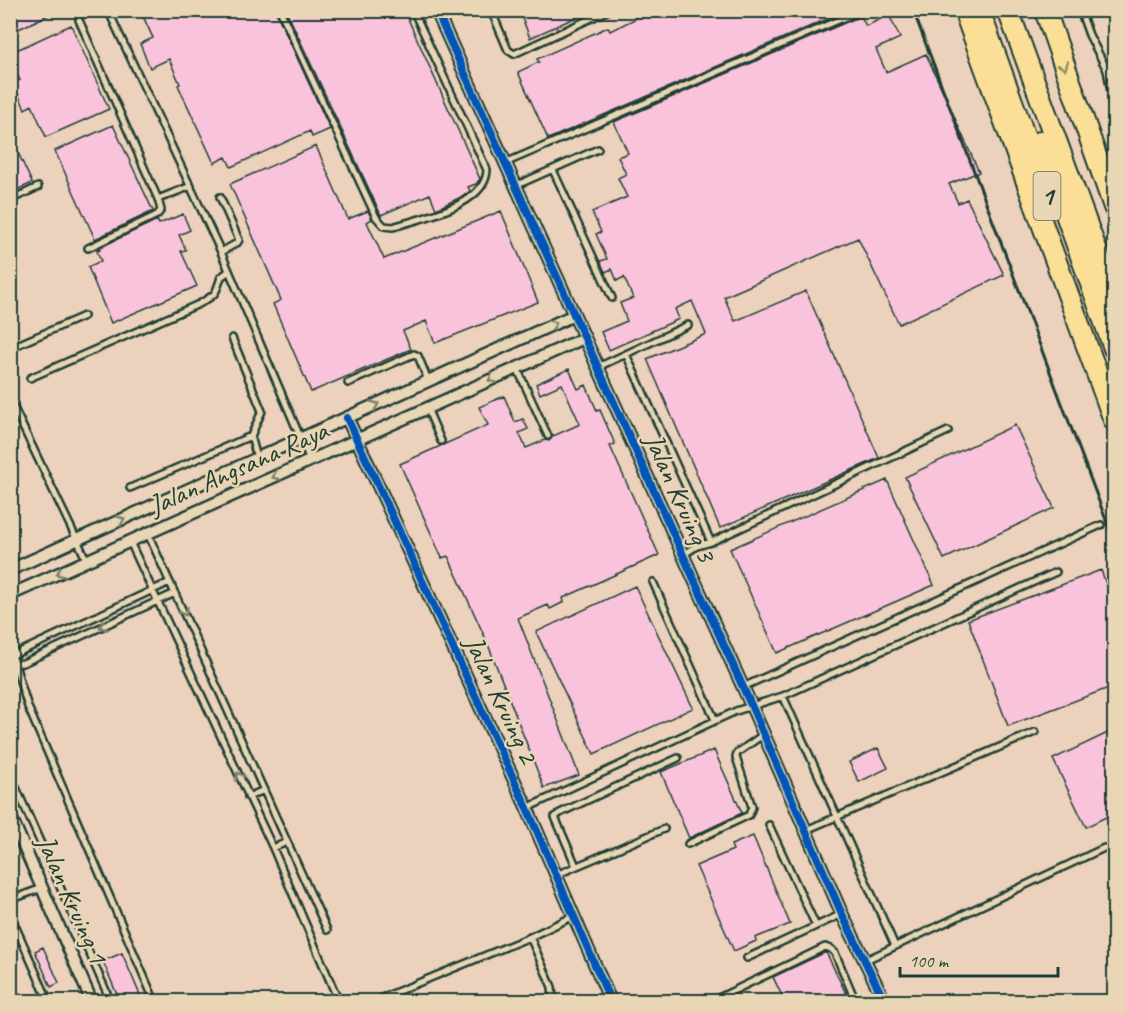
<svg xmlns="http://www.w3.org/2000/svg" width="1125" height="1012" font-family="Caveat,sans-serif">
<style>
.building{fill:#fac3dc;stroke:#1f3d34;stroke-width:1.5}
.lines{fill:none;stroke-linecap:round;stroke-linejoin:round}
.service-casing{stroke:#1f3d34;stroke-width:10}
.minor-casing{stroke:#1f3d34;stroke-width:15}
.motorway-casing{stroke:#1f3d34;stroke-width:24}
.service{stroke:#e9d6b4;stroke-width:5}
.minor{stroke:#e9d6b4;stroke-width:10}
.motorway{stroke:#fbdf96;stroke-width:20}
.rail{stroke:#1f3d34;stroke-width:3}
.cycleway-casing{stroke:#e9d6b4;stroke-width:11}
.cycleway{stroke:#0057b8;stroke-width:8}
.oneway{stroke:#8d8e65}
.oneway2{stroke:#7a826e}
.labels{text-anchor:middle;stroke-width:5;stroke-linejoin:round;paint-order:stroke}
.shield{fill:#e9d6b4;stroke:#5c6b5a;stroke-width:1.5}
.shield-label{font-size:27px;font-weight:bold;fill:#1f3d34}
.street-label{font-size:28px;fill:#1f3d34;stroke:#e9d6b4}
</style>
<rect width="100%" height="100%" fill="#ecd2bc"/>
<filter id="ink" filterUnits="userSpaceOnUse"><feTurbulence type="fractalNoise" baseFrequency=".0167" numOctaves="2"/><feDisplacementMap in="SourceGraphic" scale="12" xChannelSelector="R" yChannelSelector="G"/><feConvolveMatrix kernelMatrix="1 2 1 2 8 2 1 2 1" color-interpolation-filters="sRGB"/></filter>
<g filter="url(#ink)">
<!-- building -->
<path class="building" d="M 10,10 L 59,10 L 10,33 Z
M 150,10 L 275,10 L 330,129 L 312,137 L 310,131 L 231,167 L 226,157 L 214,163 L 178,85 L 180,84 L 169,59 L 150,68 L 140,44 L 153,38 L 142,14 Z
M 286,10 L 404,10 L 480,179 L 476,184 L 468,187 L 470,191 L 461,197 L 436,209 L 430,194 L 381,215 Z
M 519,10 L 592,10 L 530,38 Z
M 638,10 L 848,10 L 548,139 L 518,72 L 539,62 L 537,59 L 608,27 L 610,31 L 641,16 Z
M 889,15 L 900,38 L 876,49 L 886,72 L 926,54 L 979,172 L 949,184 L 958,203 L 967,199 L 1004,275 L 899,324 L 858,238 L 724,297 L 735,321 L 806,291 L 879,458 L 720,528 L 647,359 L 706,334 L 692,301 L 675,309 L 679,319 L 609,350 L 601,332 L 627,321 L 620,303 L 633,298 L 624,277 L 617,281 L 612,269 L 605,272 L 600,261 L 607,259 L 596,234 L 601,232 L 592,212 L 627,197 L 618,178 L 626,174 L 618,157 L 628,153 L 614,122 L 861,16 L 866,26 Z
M 71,25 L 109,109 L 46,137 L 32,105 L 25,109 L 13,83 L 20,80 L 10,60 L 10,53 Z
M 113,125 L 153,211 L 95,239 L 55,151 Z
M 10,135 L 32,183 L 10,193 Z
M 316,146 L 348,219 L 368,211 L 372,219 L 367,222 L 384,259 L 501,211 L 538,302 L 435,343 L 426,321 L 403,331 L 411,349 L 311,392 L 273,304 L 281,300 L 230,184 Z
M 183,214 L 190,230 L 179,235 L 186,250 L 181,251 L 197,286 L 111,323 L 88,267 L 101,261 L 97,251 L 100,250 L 99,248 L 157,220 L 159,224 Z
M 569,369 L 578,389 L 586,385 L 597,411 L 600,410 L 615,444 L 610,446 L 659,555 L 563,598 L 564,602 L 550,609 L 548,605 L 518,618 L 579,775 L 544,788 L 487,642 L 448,556 L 442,558 L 400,464 L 488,425 L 479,407 L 504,396 L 515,422 L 523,419 L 528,429 L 519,433 L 526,448 L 545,440 L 549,441 L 553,436 L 580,424 L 562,384 L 540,394 L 536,384 Z
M 1015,425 L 1054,508 L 944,559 L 905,477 Z
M 887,480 L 934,585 L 777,653 L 730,549 Z
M 1101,570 L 1114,606 L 1114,686 L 1008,726 L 968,620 Z
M 635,586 L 693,708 L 594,754 L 536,632 Z
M 1114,730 L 1114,813 L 1086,827 L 1053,759 Z
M 878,748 L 888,768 L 859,782 L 849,762 Z
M 714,750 L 742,813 L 689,838 L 661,772 Z
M 753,836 L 790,924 L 755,938 L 756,941 L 734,951 L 696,866 L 733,850 L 731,845 Z
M 43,947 L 59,983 L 51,987 L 35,951 Z
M 826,952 L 850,1002 L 785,1002 L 773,977 Z
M 122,953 L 143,1002 L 120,1002 L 103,961 Z"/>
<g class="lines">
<defs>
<path id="service" d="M 108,10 L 221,252 L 310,460
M 280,10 L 376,217 L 384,226 L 393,227 C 420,218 486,206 487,170 L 413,10
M 491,10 L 508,50 L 514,54 L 609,10
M 1080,10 L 1089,35 L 1107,70 L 1114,107
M 79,20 L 158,199
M 505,163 L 862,10
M 553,170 L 612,298
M 515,186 L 598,149
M 220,197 L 239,240 L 237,243 L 221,252
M 10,200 L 38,187
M 88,248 L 157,215 L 161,210 L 158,199 L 191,186
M 232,338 L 262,411 L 251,436 L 257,458
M 10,348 L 84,316
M 626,354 L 711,542
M 598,367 L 688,325
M 517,368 L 548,436
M 30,378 L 199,304 C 216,294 215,296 221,277 L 229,271
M 348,383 L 414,354 L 418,356 L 428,380
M 10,400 L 87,561
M 427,408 L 441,441
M 130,488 L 251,436
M 148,534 L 327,930
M 130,542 L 273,848 L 339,1002
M 683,555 L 697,546 L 711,542 L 948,431
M 653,582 L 715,720
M 12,655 L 28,707 L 155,1002
M 11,656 L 170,582
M 10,664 L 23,663 L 175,593
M 743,687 L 1101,525
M 783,696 L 895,946
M 10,774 L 111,1002
M 248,797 L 264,790
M 527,808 L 736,711 L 783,696 L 1056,572
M 769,825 L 816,926
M 806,830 L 1035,732
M 688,844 L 749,815 L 752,807 L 736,757 L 737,753 L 764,734
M 273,848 L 287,842
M 576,866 L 555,817 L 560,813 L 678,758
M 556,875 L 664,829
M 10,900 L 42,888
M 10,914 L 49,1002
M 530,937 L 552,987 L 553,1002
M 747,958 L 842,914
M 866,960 L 1104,848
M 378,1002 L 384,997 L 530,937 L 574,916
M 710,1002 L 825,947 L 831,949 L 835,953 L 856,1002"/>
<path id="minor" d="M 436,10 L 751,705 L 842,914 L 885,1002
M 347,418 L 527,808 L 611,1002
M 10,570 L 574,315
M 10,595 L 584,338
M 10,815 L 92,1002"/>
<path id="motorway" d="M 964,10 L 1114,420
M 979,10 L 1035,165
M 1008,10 L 1114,298
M 1045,10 L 1114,207
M 1040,142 L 1114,348"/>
</defs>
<!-- service casing -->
<use href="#service" class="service-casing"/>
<!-- minor casing -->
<use href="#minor" class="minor-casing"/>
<!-- motorway casing -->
<use href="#motorway" class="motorway-casing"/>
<!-- service -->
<use href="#service" class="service"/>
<!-- minor -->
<use href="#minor" class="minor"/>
<!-- motorway -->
<use href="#motorway" class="motorway"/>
<!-- rail -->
<path class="rail" d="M 913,10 L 1114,541"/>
<defs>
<path id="cycleway" d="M 436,10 L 751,705 L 842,914 L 885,1002
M 347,418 L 527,808 L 611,1002"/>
</defs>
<!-- cycleway casing -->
<use href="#cycleway" class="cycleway-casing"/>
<!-- cycleway -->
<use href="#cycleway" class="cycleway"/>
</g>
<!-- one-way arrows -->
<defs><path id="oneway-chevron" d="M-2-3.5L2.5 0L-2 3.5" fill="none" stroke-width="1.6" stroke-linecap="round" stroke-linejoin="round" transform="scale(1.5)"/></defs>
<use class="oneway" href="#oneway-chevron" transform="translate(1064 66) rotate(70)"/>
<g class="oneway2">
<use href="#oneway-chevron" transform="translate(553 324) rotate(-24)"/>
<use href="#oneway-chevron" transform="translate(492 379) rotate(156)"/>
<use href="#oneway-chevron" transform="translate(375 405) rotate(-24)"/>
<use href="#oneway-chevron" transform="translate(276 476) rotate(156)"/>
<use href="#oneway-chevron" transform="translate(121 520) rotate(-24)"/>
<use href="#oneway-chevron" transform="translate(60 573) rotate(156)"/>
<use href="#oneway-chevron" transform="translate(184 612) rotate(66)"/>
<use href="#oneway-chevron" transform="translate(103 626) rotate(155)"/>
<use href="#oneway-chevron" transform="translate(239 776) rotate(-115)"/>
</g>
</g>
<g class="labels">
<!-- shield labels -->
<rect class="shield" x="1033.5" y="172" width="27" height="48" rx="4.5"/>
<g class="shield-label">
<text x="1047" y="205">1</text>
</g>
<!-- street labels -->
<g class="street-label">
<text transform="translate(238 467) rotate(-24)" y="10">Jalan Angsana Raya</text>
<text transform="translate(681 497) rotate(66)" y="10">Jalan Kruing 3</text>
<text transform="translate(502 699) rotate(65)" y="10">Jalan Kruing 2</text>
<text transform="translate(73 899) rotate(66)" y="10">Jalan Kruing 1</text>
</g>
</g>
<!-- margin -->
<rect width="1125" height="1012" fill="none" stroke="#e9d6b4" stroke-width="36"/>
<rect x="18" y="18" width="1089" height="976" fill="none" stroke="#1f3d34" stroke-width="2" filter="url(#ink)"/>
<!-- scale -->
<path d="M900 967v9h158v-9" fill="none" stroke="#1f3d34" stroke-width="3"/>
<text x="909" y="967" font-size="18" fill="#1f3d34" stroke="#e9d6b4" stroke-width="4.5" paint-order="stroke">100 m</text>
</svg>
